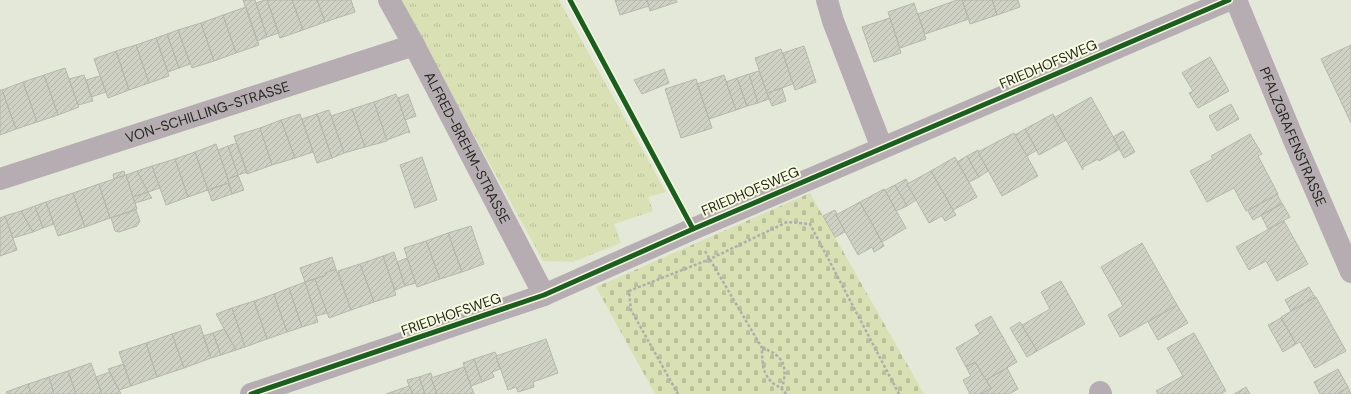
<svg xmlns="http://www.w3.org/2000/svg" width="1351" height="394" font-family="'DM Sans',sans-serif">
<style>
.grass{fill:url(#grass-tufts)}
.cemetery{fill:url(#cemetery-stones)}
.building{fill:url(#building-hatch);stroke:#b5b8ac}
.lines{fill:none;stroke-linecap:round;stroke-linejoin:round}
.path{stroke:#b0adac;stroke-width:2.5;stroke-dasharray:3 2;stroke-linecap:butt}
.minor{stroke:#b5adb2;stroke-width:22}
.cycleway-casing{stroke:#f6fbe0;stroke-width:8}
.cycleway{stroke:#1b5e20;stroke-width:5}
.labels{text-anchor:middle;stroke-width:4;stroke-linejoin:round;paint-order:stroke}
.street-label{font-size:14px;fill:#27281f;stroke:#f6fbe0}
</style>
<defs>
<pattern id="grass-tufts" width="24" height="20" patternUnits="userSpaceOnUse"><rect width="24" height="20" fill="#d9e1b4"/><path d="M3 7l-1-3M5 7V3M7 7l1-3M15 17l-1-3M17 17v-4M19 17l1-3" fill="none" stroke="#bac19a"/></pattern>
<pattern id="cemetery-stones" width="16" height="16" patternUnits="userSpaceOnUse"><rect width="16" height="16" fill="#d9e1b4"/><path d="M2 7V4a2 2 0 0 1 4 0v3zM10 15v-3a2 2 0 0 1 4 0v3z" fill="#bac19a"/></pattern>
<pattern id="building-hatch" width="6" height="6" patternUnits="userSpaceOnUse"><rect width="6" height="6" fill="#cfd1c5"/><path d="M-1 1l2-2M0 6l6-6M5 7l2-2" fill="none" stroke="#b2b3a9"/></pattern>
</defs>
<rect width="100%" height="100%" fill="#e4e8d9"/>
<!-- grass -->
<path class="grass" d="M 400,0 L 559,0 L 666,192 L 648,197 L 653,211 L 614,224 L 621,243 L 573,262 L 543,261 Z"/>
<!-- cemetery -->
<path class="cemetery" d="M 810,193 L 924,394 L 655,394 L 596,287 Z"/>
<!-- building -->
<path class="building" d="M 243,0 L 255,0 L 267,37 L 257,41 Z
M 265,0 L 267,0 L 279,33 L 267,37 L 256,3 Z
M 267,0 L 292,0 L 303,30 L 280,38 Z
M 292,0 L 317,0 L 325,22 L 303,30 Z
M 317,0 L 351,0 L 355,12 L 325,22 Z
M 615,0 L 647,0 L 649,6 L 620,15 Z
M 647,0 L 676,0 L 677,2 L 650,11 Z
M 957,0 L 962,0 L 969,19 L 925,34 L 918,14 Z
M 962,0 L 992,0 L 997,15 L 970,24 Z
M 992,0 L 1018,0 L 1020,7 L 997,15 Z
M 914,3 L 926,39 L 900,48 L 888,12 Z
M 246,7 L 259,45 L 236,53 L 223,15 Z
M 223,15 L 236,53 L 214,61 L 201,23 Z
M 890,18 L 901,53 L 874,62 L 862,27 Z
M 201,23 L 214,61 L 192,68 L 178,30 Z
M 178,30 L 190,64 L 179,68 L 167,34 Z
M 167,34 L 179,68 L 168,72 L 156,38 Z
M 156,38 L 169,76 L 149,83 L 136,45 Z
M 136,45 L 149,83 L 129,90 L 116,51 Z
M 1351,45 L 1351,123 L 1321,59 Z
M 804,46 L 816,82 L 795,90 L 783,53 Z
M 781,49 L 793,84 L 767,93 L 755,58 Z
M 116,51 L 129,90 L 108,98 L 94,59 Z
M 1210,57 L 1229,91 L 1198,108 L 1189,93 L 1193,91 L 1182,73 Z
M 65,68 L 79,107 L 58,115 L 44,75 Z
M 664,69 L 669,83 L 642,94 L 634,80 Z
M 759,71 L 769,99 L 758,103 L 749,74 Z
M 749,74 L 758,103 L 747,106 L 737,78 Z
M 44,75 L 58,115 L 37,122 L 23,82 Z
M 84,75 L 93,101 L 78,105 L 69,79 Z
M 724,75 L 736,110 L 709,119 L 697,84 Z
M 100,76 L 106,92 L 91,97 L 86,80 Z
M 737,78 L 747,106 L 736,110 L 726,82 Z
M 696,79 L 712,128 L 681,138 L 665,89 Z
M 23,82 L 37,122 L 16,129 L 2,90 Z
M 782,88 L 786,101 L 772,106 L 767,93 Z
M 0,90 L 2,90 L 16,129 L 0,135 Z
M 396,94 L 410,133 L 408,132 L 387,140 L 374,102 Z
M 408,94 L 416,116 L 405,120 L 398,98 Z
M 1091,97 L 1120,149 L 1099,161 L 1098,159 L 1083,167 L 1083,170 L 1054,118 Z
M 374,102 L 387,141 L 365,147 L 352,109 Z
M 1231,104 L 1239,119 L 1217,131 L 1209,116 Z
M 352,109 L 365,147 L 344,153 L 331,116 Z
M 329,110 L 344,153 L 332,158 L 317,114 Z
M 300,114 L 313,152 L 295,158 L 281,120 Z
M 317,114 L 332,158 L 317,163 L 302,119 Z
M 1053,114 L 1066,140 L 1039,155 L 1025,129 Z
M 281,120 L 295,158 L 272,165 L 260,128 Z
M 260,128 L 272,165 L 247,174 L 234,136 Z
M 1025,129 L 1037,150 L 1027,156 L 1015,135 Z
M 1123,131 L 1135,152 L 1124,158 L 1113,137 Z
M 1014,133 L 1038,176 L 1002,196 L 978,152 Z
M 1250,134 L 1262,154 L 1258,156 L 1278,194 L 1246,211 L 1234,188 L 1207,202 L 1190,171 L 1213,159 L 1211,156 Z
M 237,143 L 247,172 L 238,175 L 228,146 Z
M 216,144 L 229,183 L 208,190 L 195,152 Z
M 228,146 L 238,175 L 228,179 L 218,150 Z
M 978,150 L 979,152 L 978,152 L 988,171 L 979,177 L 967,156 Z
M 195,152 L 208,190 L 188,197 L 175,159 Z
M 967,156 L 979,177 L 969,182 L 957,162 Z
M 422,157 L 437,200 L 415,208 L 400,165 Z
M 955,157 L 977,197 L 953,210 L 931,171 Z
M 175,159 L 188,197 L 166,205 L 152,166 Z
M 152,166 L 160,188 L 148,192 L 137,171 Z
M 124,171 L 125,175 L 114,179 L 113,174 Z
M 137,171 L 148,192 L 133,197 L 126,175 Z
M 931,171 L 956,215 L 945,221 L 942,216 L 929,223 L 907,184 Z
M 126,175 L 137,209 L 110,218 L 99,184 Z
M 238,175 L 244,190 L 232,194 L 228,179 Z
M 906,179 L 908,183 L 907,184 L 916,200 L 907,206 L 895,185 Z
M 228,183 L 232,194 L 212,201 L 208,190 Z
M 99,184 L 110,218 L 85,227 L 73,193 Z
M 895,185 L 907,206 L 896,211 L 885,190 Z
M 884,189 L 906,228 L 882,242 L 860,202 Z
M 148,192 L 152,198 L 135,203 L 133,197 Z
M 73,193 L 85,227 L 58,236 L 46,202 Z
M 1277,194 L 1282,204 L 1253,220 L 1248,211 Z
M 46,202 L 54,224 L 43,228 L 35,206 Z
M 860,202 L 884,246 L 874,252 L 872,247 L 858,255 L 836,215 Z
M 1282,203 L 1290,217 L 1268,229 L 1261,215 Z
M 35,206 L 43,228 L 33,232 L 21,211 Z
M 136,210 L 140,221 L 137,226 L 119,232 L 115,231 L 111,218 Z
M 835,210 L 837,214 L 836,215 L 845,232 L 835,237 L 823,216 Z
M 21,211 L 33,232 L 13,238 L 5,216 Z
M 5,216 L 17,250 L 0,256 L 0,218 Z
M 1284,221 L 1308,264 L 1277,281 L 1266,261 L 1249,270 L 1236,247 Z
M 471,226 L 484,264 L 462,272 L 448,233 Z
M 448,233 L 462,272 L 440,279 L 426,241 Z
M 426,241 L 440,279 L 417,287 L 404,248 Z
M 1142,243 L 1177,305 L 1120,337 L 1108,315 L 1123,306 L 1101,267 Z
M 394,252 L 405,286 L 395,290 L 383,256 Z
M 383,256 L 396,295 L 374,302 L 360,264 Z
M 332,257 L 336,269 L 325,273 L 326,275 L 305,282 L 300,268 Z
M 407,258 L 416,283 L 405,286 L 397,262 Z
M 360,264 L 374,302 L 351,310 L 338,271 Z
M 336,269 L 351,310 L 329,318 L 315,279 L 326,275 L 325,273 Z
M 315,279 L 327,313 L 316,316 L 305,282 Z
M 1061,281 L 1085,324 L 1037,351 L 1022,325 L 1050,309 L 1041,292 Z
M 305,282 L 318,322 L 302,327 L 289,288 Z
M 1309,287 L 1315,297 L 1291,311 L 1285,300 Z
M 289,288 L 302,327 L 287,332 L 274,294 Z
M 274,294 L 287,332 L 267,339 L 254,301 Z
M 1316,297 L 1346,351 L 1315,368 L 1300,342 L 1296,344 L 1281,317 Z
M 254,301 L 267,339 L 245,347 L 232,308 Z
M 1177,305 L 1188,323 L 1158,340 L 1148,322 Z
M 232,308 L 245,347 L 236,350 L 216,314 Z
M 991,316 L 1017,362 L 986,380 L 975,362 L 966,367 L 956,348 L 980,334 L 975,325 Z
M 1281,318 L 1296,344 L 1283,352 L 1268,325 Z
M 1020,322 L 1037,351 L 1027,357 L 1010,328 Z
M 200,325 L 211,358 L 184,368 L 172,334 Z
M 224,329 L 236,350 L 221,355 L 213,333 Z
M 213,333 L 221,355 L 211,358 L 203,336 Z
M 1194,333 L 1226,391 L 1220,394 L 1158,394 L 1156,391 L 1183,376 L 1167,348 Z
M 172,334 L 184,368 L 157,377 L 146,343 Z
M 546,339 L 558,373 L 533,382 L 534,387 L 518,392 L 516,387 L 508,390 L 496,356 Z
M 146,343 L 157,377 L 131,386 L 119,352 Z
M 495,352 L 497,356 L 496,356 L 500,369 L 492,372 L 494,377 L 482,382 L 474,359 Z
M 474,359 L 482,382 L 471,386 L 463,363 Z
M 975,362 L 991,388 L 981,394 L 970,394 L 963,380 L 971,376 L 966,367 Z
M 91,363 L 102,394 L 76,394 L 68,371 Z
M 124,364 L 131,386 L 119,390 L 108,369 Z
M 464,367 L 474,394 L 437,394 L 431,378 Z
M 1007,368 L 1018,389 L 1009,394 L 981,394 L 991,388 L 986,380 Z
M 1338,369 L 1348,387 L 1337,394 L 1320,394 L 1314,382 Z
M 68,371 L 76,394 L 54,394 L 49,377 Z
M 110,372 L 121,394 L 102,394 L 96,377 Z
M 431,373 L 432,377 L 431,378 L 437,394 L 425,394 L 419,377 Z
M 49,377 L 54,394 L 31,394 L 28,384 Z
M 419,377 L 425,394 L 413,394 L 409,386 L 407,380 Z
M 28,384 L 31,394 L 7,394 L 6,392 Z
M 409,386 L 413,394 L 386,394 Z
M 1246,387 L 1250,394 L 1234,394 Z
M 1348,387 L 1351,394 L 1337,394 Z"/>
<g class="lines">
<!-- path -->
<path class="path" d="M 705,251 L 762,348 C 762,361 762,375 774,384 C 779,387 783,389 786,394
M 762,348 C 784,355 788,367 782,388
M 678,394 L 631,310 L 629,291 L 710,259 L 787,222 L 810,224 L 899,394"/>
<!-- minor -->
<g class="minor">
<path id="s1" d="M 389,0 L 414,45 L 544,295"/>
<path d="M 827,0 L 833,21 L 882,148"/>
<path id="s2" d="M 1236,0 L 1293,138 L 1351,272"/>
<path id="s3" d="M 0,179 L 414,45"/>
<path d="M 1100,392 L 1101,394"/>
<path d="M 251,394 L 544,295 L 693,229 L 1229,0"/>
</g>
<defs>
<path id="cycleway" d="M 570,0 L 693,229
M 251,394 L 544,295 L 693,229 L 1229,0"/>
</defs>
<!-- cycleway casing -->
<use href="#cycleway" class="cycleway-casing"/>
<!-- cycleway -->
<use href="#cycleway" class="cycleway"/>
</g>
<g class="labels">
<!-- street labels -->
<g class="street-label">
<text transform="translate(1048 64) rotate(-23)" y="5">FRIEDHOFSWEG</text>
<text dy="5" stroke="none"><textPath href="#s3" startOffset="218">VON-SCHILLING-STRASSE</textPath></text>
<text dy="5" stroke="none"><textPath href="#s2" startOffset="148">PFALZGRAFENSTRASSE</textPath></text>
<text dy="5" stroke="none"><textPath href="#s1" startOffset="167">ALFRED-BREHM-STRASSE</textPath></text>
<text transform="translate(750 191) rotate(-23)" y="5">FRIEDHOFSWEG</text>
<text transform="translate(451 314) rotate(-19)" y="5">FRIEDHOFSWEG</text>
</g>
</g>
</svg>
